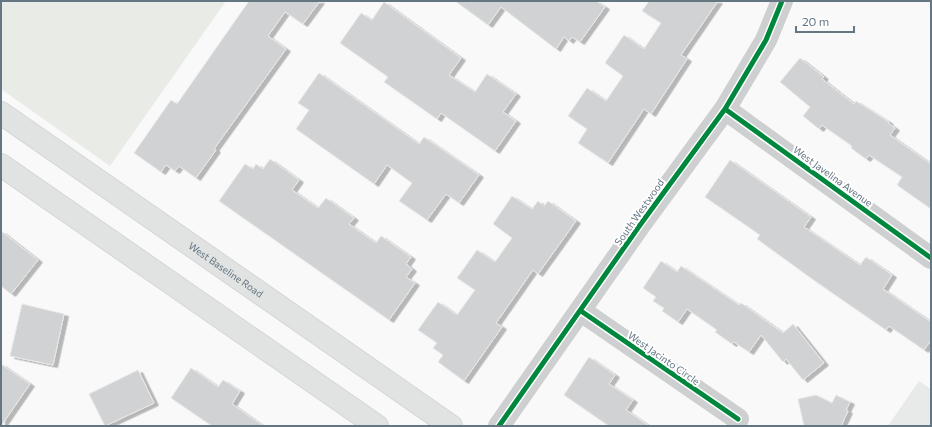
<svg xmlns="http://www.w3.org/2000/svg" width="932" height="427" font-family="Commissioner,sans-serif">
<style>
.built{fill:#e8e9e9}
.green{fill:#e8ebe6}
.building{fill:#d0d2d3;stroke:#e8e8e8;filter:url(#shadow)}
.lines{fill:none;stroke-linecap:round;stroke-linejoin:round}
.major-casing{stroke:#d5d6d7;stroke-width:24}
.minor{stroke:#cecfd0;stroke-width:22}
.major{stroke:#e1e2e2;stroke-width:22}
.cycleway-casing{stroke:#fff;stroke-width:8}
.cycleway{stroke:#00873e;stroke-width:5}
.labels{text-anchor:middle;stroke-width:4;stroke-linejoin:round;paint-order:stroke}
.street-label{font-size:10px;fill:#657683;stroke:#fff}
</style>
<defs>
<filter id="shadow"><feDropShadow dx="4.5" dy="2.5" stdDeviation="0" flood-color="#0004"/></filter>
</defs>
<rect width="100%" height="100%" fill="#f9f9f9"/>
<!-- built -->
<path class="built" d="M 919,381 L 931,389 L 931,426 L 888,426 Z"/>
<!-- green -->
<path class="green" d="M 1,1 L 226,1 L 110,166 L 1,89 Z"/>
<!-- building -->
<path class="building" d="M 249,1 L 320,1 L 303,24 L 285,12 L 268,36 L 286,49 L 214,149 L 216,150 L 196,178 L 179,166 L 175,171 L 166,165 L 161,172 L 134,153 L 171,100 L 177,104 Z
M 455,1 L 596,1 L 605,7 L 580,42 L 572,37 L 569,41 L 564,37 L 556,49 L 501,7 L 488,25 Z
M 649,1 L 718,1 L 681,55 L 687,59 L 651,114 L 644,109 L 608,163 L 578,143 L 587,129 L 568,116 L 587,88 L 606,101 L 623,76 L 605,63 L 624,35 L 644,49 L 661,23 L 642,11 Z
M 384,2 L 461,58 L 449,75 L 475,92 L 487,74 L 516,94 L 503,112 L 516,121 L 495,151 L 441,113 L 437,119 L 384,82 L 388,77 L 340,43 L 361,13 L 372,20 Z
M 800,58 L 824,77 L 822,79 L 854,104 L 856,101 L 889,122 L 888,123 L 895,128 L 890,135 L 931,164 L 931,209 L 897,185 L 902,177 L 869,155 L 866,159 L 851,148 L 852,146 L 822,125 L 819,129 L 803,116 L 810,107 L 780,82 Z
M 319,73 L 419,144 L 424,137 L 479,175 L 459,203 L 446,194 L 427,220 L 399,201 L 412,183 L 387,165 L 374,184 L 296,129 L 309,110 L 298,103 Z
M 270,159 L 299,180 L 292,190 L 318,208 L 326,198 L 354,218 L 349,224 L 376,243 L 381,236 L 411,257 L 406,264 L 412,269 L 406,277 L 415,283 L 389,320 L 219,201 L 245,164 L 253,169 L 256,164 L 263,169 Z
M 730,160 L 811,217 L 804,227 L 860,265 L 866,257 L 892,275 L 883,289 L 931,322 L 931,340 L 924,350 L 889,326 L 886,330 L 815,281 L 757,239 L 760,235 L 705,197 Z
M 512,196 L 532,209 L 538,201 L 544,206 L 548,201 L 576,221 L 538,274 L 533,270 L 496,323 L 502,327 L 464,381 L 438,362 L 443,355 L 433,348 L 437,343 L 418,330 L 438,302 L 457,315 L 475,290 L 457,278 L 477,250 L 495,262 L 512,238 L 493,224 Z
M 1,231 L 38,260 L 11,294 L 1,286 Z
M 661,261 L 677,272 L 681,266 L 739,305 L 741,303 L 783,333 L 793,324 L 824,363 L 803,380 L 786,359 L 783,362 L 761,335 L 749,352 L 734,342 L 732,344 L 715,332 L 717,330 L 687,309 L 678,322 L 662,311 L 664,308 L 653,301 L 656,297 L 643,288 Z
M 22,304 L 64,314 L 53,365 L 10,356 Z
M 589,357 L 615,375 L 609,384 L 633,400 L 626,410 L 649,426 L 609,426 L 564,395 Z
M 1,364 L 30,384 L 1,426 Z
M 191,368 L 218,387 L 223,380 L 240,391 L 232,404 L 263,426 L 212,426 L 171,398 Z
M 138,370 L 154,403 L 105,426 L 89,394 Z
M 816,395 L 832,403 L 836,395 L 850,402 L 846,410 L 848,411 L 841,426 L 804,426 L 798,399 Z"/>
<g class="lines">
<defs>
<g id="major">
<path id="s1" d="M 1,113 L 451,426"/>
<path d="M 1,165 L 377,426"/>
</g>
</defs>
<!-- major casing -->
<use href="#major" class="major-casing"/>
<!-- minor -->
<path class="minor" d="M 725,109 L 931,258
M 581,311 L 738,419
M 499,426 L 640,225 L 725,109 L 766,40 L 782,1"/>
<!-- major -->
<use href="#major" class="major"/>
<defs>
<path id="cycleway" d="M 725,109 L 931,258
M 581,311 L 738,419
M 499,426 L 640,225 L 725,109 L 766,40 L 782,1"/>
</defs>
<!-- cycleway casing -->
<use href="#cycleway" class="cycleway-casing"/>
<!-- cycleway -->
<use href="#cycleway" class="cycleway"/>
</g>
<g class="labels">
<!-- street labels -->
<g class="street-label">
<text transform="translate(833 176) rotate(36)" y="4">West Javelina Avenue</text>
<text transform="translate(639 212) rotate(-55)" y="4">South Westwood</text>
<text dy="4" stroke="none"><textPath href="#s1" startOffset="274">West Baseline Road</textPath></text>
<text transform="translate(664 358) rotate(35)" y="4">West Jacinto Circle</text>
</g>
</g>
<!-- border -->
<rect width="932" height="427" fill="none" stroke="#657683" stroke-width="4"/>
<!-- scale -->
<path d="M796 26v6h58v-6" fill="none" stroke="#657683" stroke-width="2"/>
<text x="802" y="26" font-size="12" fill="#657683" stroke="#ffffff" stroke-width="3" paint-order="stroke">20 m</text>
</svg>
